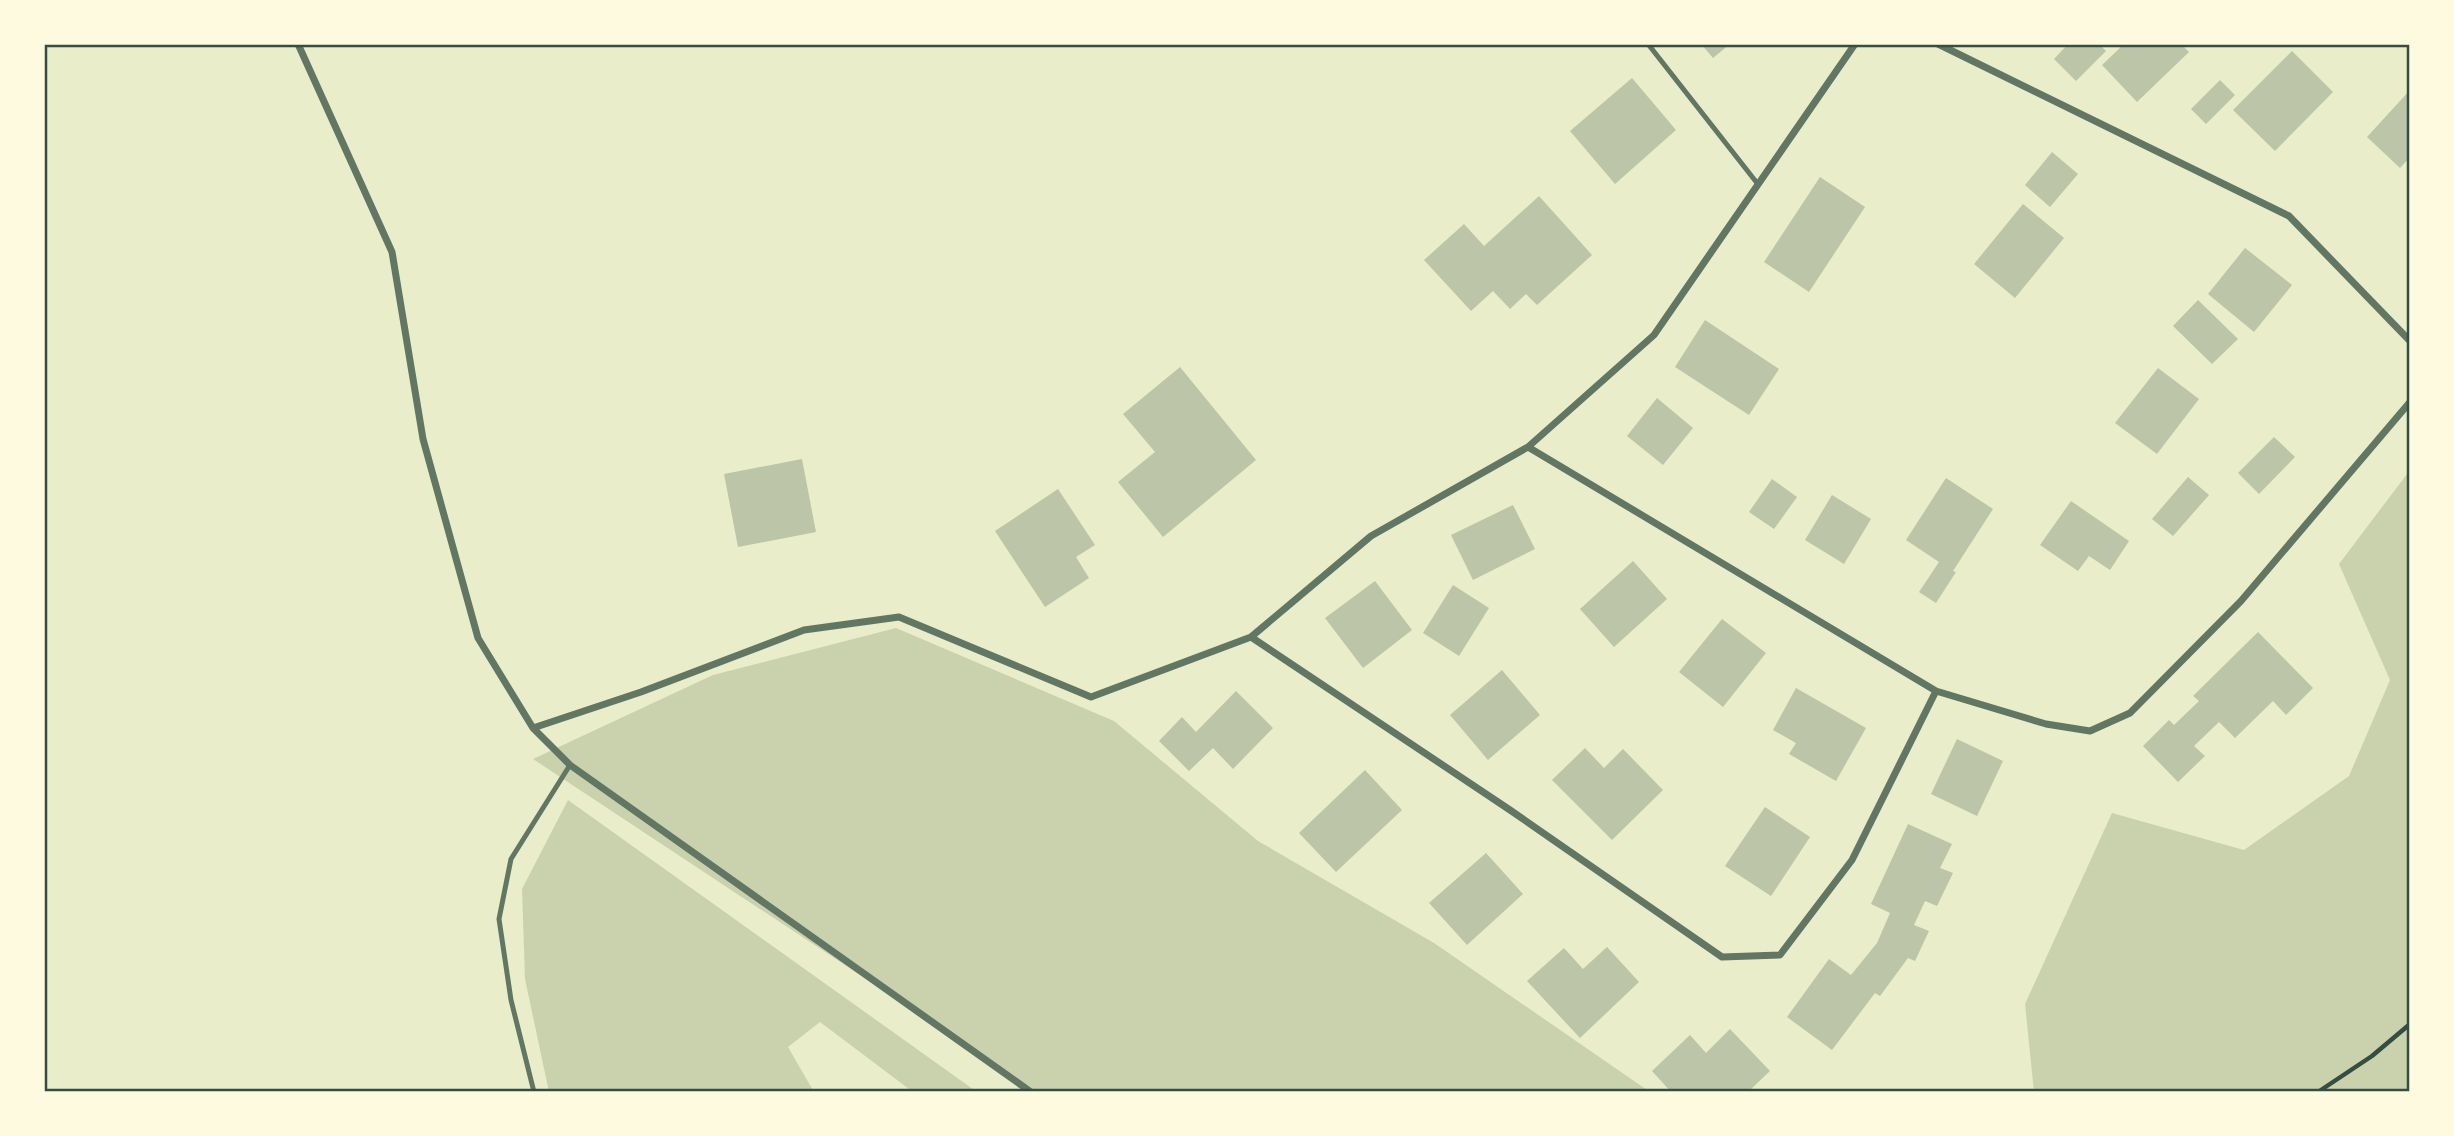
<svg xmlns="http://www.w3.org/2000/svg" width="2454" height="1136" font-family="'PT Sans',sans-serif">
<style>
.green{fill:#cad2ad}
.building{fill:#bcc5a7}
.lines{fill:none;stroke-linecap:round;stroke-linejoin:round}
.path{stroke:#344e41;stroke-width:4.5}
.service{stroke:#617663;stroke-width:5}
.minor{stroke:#617663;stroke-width:7}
.neatline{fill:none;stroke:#344e41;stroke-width:2.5}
</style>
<rect width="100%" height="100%" fill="#e9edc9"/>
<!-- green -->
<path class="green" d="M 2410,470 L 2410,1090 L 2408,1092 L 2034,1092 L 2025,1004 L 2112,813 L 2244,850 L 2349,776 L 2390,680 L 2339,564 Z
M 896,628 L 1114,721 L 1258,841 L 1434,943 L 1650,1092 L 1037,1092 L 533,759 L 713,675 Z
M 568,800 L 977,1092 L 913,1092 L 820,1022 L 788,1047 L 814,1092 L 549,1092 L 525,979 L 522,889 Z"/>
<!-- building -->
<path class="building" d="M 1701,44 L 1730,44 L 1713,58 Z
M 2068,44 L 2099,44 L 2106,51 L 2076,81 L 2054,59 Z
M 2124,44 L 2181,44 L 2189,52 L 2137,102 L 2102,65 Z
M 2292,51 L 2333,92 L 2275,151 L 2233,110 Z
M 1632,78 L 1676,130 L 1615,184 L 1570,131 Z
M 2220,80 L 2235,95 L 2206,124 L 2191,109 Z
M 2410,90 L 2410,157 L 2400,168 L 2367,137 Z
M 2052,152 L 2078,174 L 2050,207 L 2025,185 Z
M 1820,177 L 1865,207 L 1809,292 L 1764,262 Z
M 1539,196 L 1592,255 L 1537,305 L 1526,294 L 1510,309 L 1493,291 L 1471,311 L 1424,260 L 1464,224 L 1484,246 Z
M 2023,204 L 2064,238 L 2015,298 L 1974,264 Z
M 2245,248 L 2292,285 L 2254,332 L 2208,294 Z
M 2198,300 L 2238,339 L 2212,364 L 2173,326 Z
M 1705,320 L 1779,369 L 1749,415 L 1675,367 Z
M 1180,367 L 1256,460 L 1163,537 L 1118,482 L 1155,452 L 1123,414 Z
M 2158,368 L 2199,399 L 2157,454 L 2115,423 Z
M 1657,398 L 1693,428 L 1663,465 L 1627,436 Z
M 2274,437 L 2295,457 L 2259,494 L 2238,473 Z
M 802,459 L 816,532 L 738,547 L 724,474 Z
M 2188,477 L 2209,495 L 2173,536 L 2152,519 Z
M 1946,478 L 1993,509 L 1953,571 L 1956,572 L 1936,603 L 1919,592 L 1939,562 L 1906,540 Z
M 1772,479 L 1797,497 L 1774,529 L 1749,512 Z
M 1058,489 L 1095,545 L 1076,557 L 1089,578 L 1045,607 L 995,531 Z
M 1832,495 L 1871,519 L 1844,564 L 1805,540 Z
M 2071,501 L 2129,541 L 2110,570 L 2089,556 L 2078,571 L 2040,545 Z
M 1513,505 L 1535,549 L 1473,580 L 1451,535 Z
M 1633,561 L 1667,599 L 1614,647 L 1580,609 Z
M 1375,581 L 1412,630 L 1363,668 L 1325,618 Z
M 1453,585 L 1489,608 L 1459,656 L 1423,633 Z
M 1722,619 L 1766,653 L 1723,707 L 1679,672 Z
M 2258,632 L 2313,688 L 2286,715 L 2273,701 L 2235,738 L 2219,722 L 2194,746 L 2205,756 L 2178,782 L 2143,746 L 2169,720 L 2174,725 L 2199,701 L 2193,696 Z
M 1502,670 L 1540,715 L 1488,760 L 1450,715 Z
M 1796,688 L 1866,728 L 1836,781 L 1789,754 L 1796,743 L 1773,730 Z
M 1236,691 L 1273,728 L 1233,769 L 1213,748 L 1189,771 L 1159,741 L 1182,717 L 1196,732 Z
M 1957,739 L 2003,761 L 1977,816 L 1931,794 Z
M 1585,748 L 1604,768 L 1623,749 L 1663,790 L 1612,840 L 1552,780 Z
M 1365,770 L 1402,810 L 1336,872 L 1299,833 Z
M 1765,807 L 1810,837 L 1771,896 L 1725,866 Z
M 1908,824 L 1952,844 L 1940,868 L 1953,873 L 1937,906 L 1925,901 L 1914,925 L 1929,931 L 1915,961 L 1908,958 L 1880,996 L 1875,993 L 1832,1050 L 1787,1017 L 1829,959 L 1851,975 L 1877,943 L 1890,913 L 1871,904 Z
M 1486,853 L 1523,894 L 1467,945 L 1429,903 Z
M 1607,947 L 1639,982 L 1580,1038 L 1527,981 L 1564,948 L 1583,969 Z
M 1730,1029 L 1770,1071 L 1748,1092 L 1671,1092 L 1652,1071 L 1690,1035 L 1706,1053 Z"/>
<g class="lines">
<!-- path -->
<path class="path" d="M 2318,1092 L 2372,1056 L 2410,1024"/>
<!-- service -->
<path class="service" d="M 1648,44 L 1757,183
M 534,1092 L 511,1000 L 499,919 L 511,859 L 570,765"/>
<!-- minor -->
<path class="minor" d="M 298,44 L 392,252 L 423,439 L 478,638 L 533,728 L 570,765 L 1031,1092
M 1938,44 L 2289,216 L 2410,341
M 1528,447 L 1936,691 L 2046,724 L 2090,731 L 2130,713 L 2241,601 L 2410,402
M 1251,637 L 1510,810 L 1722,957 L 1780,955 L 1852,860 L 1936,691
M 533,728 L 641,692 L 804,630 L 899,617 L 1091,697 L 1251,637 L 1371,536 L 1528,447 L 1654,335 L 1855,44"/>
</g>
<!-- border -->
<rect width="2454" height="1136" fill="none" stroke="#fefae0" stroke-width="91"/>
<rect x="46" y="46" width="2362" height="1044" class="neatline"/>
</svg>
